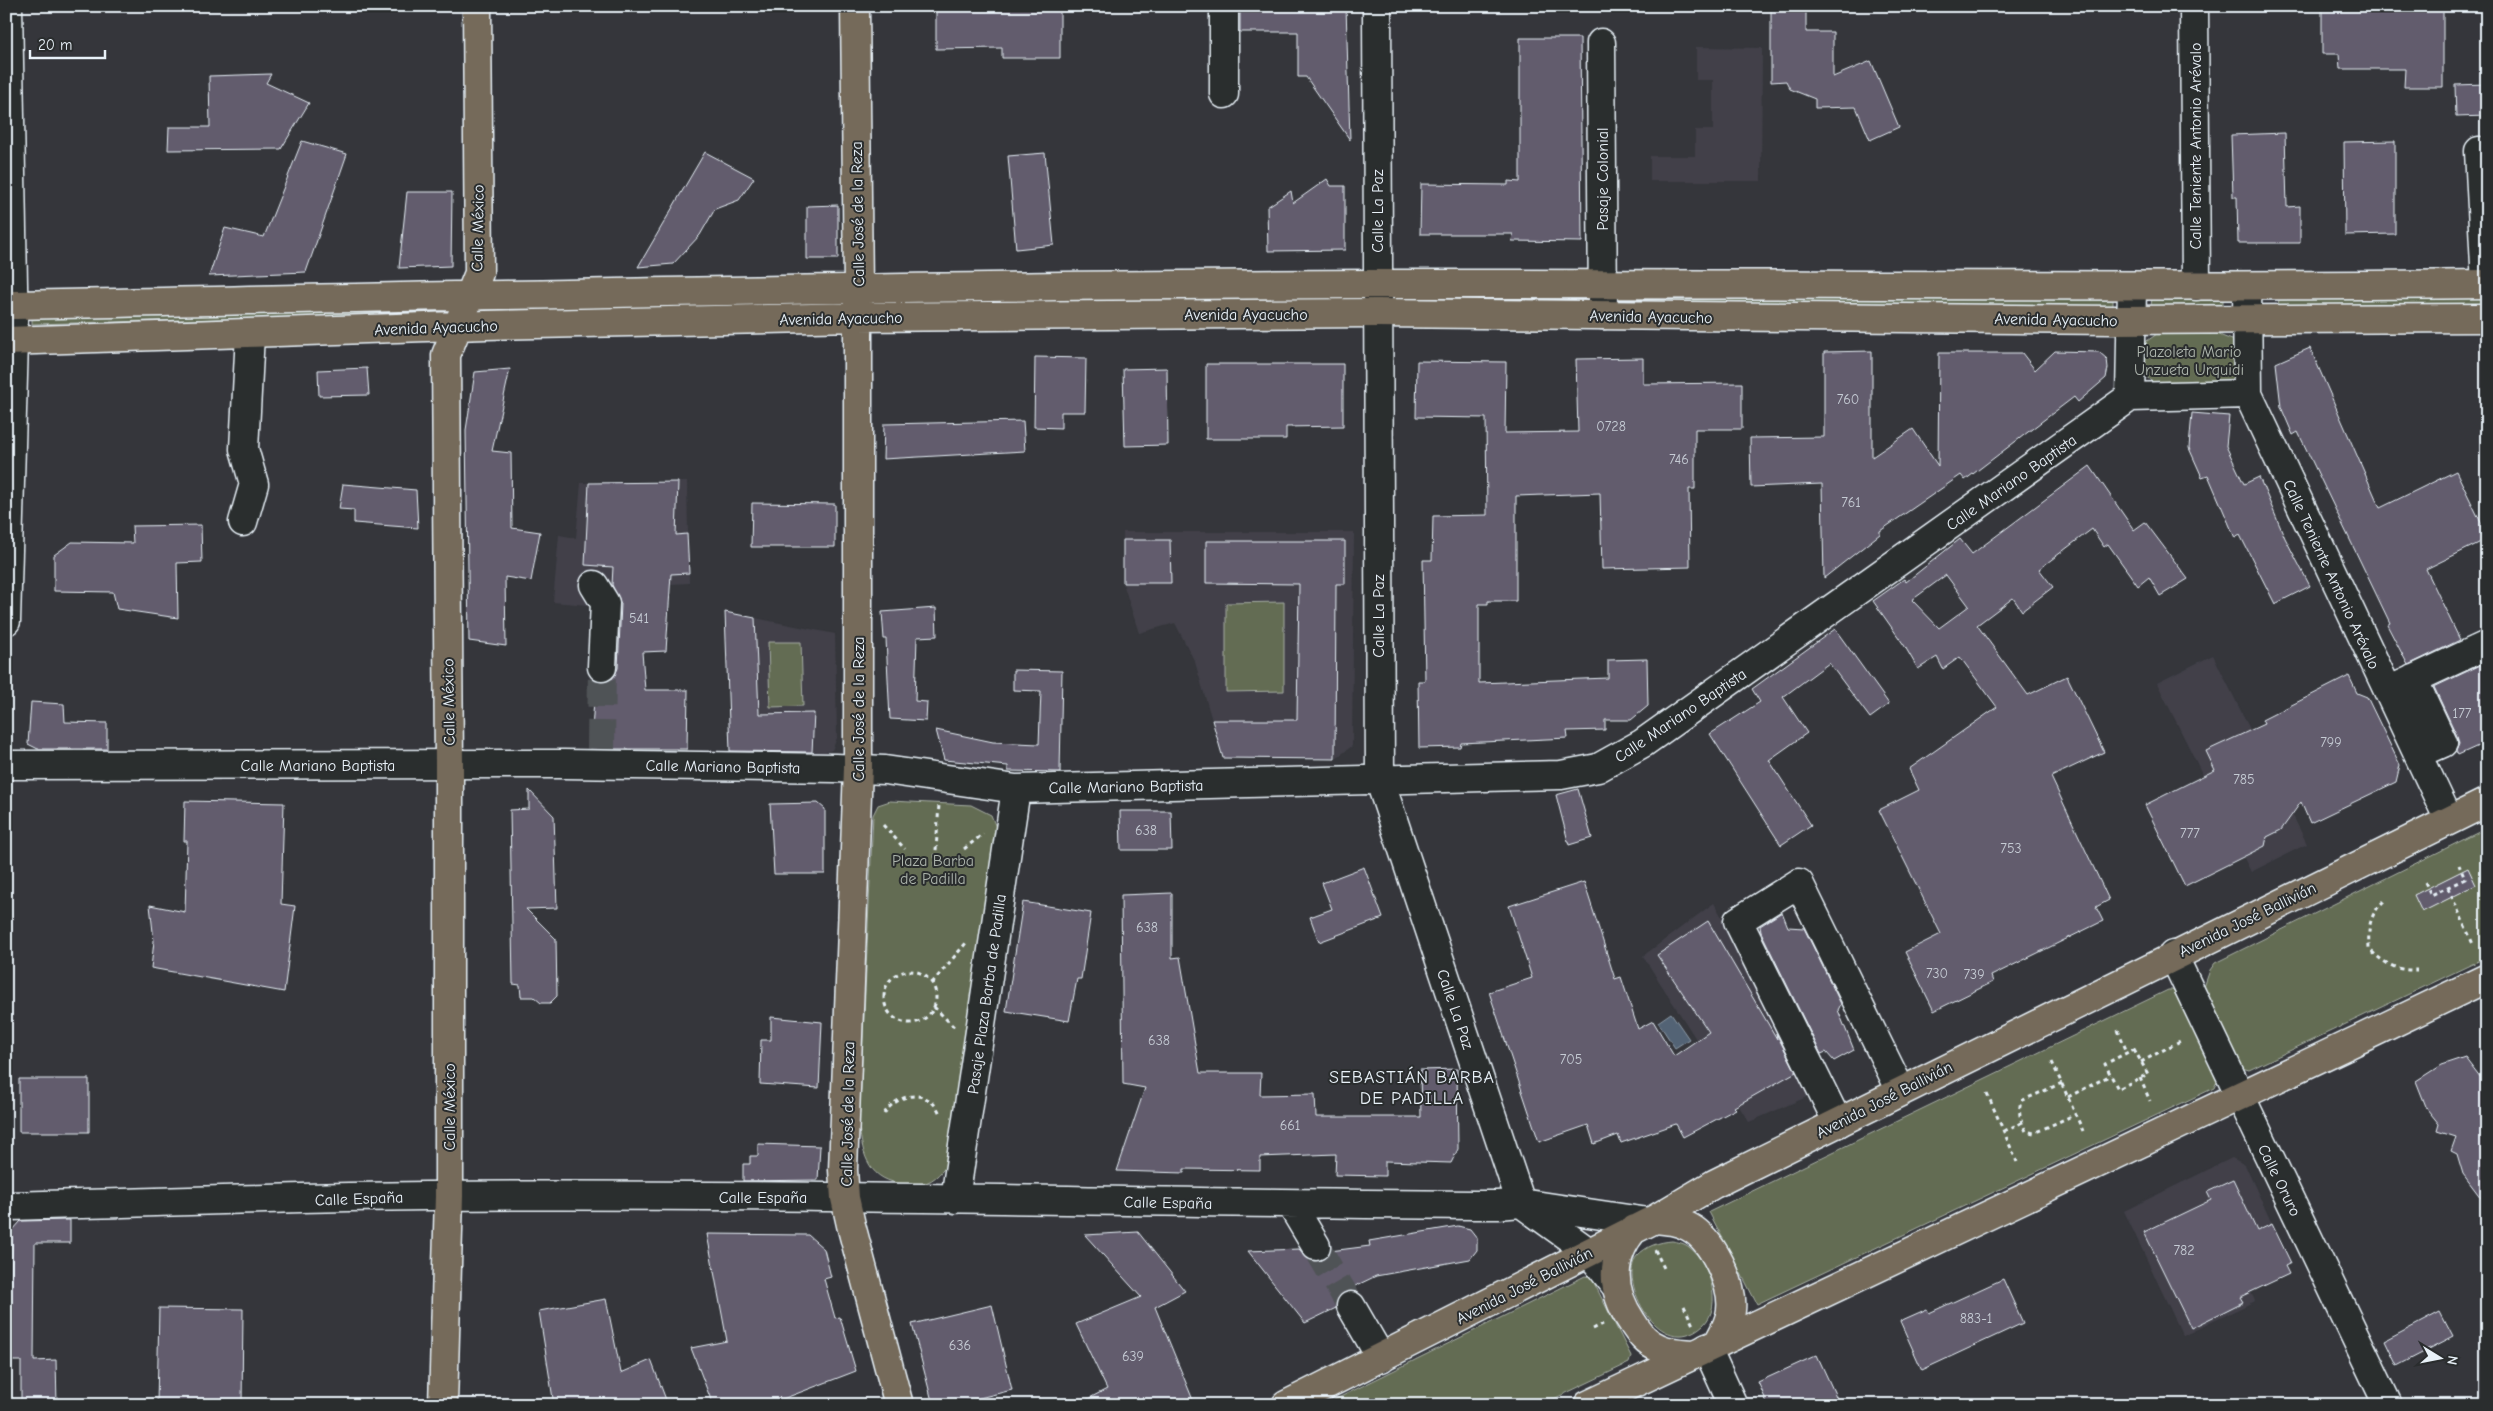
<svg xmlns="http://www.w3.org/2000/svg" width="2493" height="1411" font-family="'Comic Neue',sans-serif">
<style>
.built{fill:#42414a}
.green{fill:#646c52;stroke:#a6aea5}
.water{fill:#526374;stroke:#8e9ca9}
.building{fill:#625c6d;stroke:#e8f1f8;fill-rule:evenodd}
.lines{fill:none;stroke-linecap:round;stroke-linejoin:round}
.minor-tunnel{stroke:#505257;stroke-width:28;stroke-dasharray:28 14;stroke-linecap:butt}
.minor-casing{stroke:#e8f1f8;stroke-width:31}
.major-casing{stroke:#e8f1f8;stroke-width:31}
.path{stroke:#e8f1f8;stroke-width:3;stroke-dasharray:4 4;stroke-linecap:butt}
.minor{stroke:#2a2d2e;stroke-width:28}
.major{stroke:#746a5a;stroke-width:28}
.labels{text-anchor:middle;stroke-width:4;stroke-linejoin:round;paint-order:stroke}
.number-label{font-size:14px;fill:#c6ccd5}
.street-label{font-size:16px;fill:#e8f1f8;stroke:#2a2d2e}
.park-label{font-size:16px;fill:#adb5ad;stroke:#2a2d2e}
.neighbourhood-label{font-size:18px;letter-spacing:1px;fill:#e8f1f8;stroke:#2a2d2e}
</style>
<rect width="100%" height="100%" fill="#35363b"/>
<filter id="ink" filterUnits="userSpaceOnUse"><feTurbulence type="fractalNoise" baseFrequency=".02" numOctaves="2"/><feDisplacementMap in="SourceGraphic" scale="10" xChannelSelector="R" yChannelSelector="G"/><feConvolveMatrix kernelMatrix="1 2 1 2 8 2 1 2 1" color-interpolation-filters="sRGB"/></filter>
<g filter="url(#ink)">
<!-- built -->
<path class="built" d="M 1696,47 L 1762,48 L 1761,181 L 1650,181 L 1650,156 L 1695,156 L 1695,130 L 1713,130 L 1713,80 L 1696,80 Z
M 687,482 L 689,583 L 670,584 L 666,651 L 642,653 L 646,715 L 591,749 L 600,606 L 553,602 L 559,535 L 576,538 L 581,483 Z
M 1123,532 L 1354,532 L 1352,746 L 1335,759 L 1223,758 L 1195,662 L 1175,623 L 1139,633 L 1123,583 Z
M 725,612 L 835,634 L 837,738 L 832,750 L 826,752 L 730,751 Z
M 2213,655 L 2307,844 L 2251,872 L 2157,683 Z
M 1714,903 L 1818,1092 L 1749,1122 L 1643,956 Z
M 2232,1158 L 2245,1165 L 2272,1224 L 2229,1245 L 2255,1301 L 2183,1336 L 2124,1211 Z"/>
<!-- green -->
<path class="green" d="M 1627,294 L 2113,297 L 2113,307 L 1627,303 Z
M 2487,294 L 2487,304 L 2278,306 L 2279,298 Z
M 2152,298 L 2223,298 L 2223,306 L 2151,306 Z
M 418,307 L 418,314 L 32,324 L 32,317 Z
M 2214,333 L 2232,340 L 2238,348 L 2235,375 L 2228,382 L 2155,384 C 2138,373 2142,361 2144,343 L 2157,334 Z
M 1284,602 L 1284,691 L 1226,692 L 1226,603 Z
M 768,642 L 801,642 L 803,706 L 770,707 Z
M 890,801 L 971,805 L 991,815 L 999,835 L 954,1157 C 947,1165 938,1178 928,1182 C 922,1185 912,1184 905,1184 C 869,1181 863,1157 859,1126 L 873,815 L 878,805 Z
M 2487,828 L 2487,957 L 2249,1070 L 2242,1068 L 2203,990 L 2210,970 L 2215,963 Z
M 2168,990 L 2172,990 L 2175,993 L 2218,1079 L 2214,1088 L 1757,1304 L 1709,1212 Z
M 1672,1241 C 1678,1242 1684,1243 1689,1247 C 1709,1262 1724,1306 1703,1325 C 1660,1364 1617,1280 1637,1256 C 1646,1246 1659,1242 1672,1241 Z
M 1585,1276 L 1591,1277 L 1631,1356 L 1629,1363 L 1541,1405 L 1324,1405 Z"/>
<!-- water -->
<path class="water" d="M 1671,1013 L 1689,1039 L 1675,1048 L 1658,1022 Z"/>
<!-- building -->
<path class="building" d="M 936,6 L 1060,6 L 1060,58 L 1002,58 L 1002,48 L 936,49 Z
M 1240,6 L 1346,6 L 1350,140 L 1306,77 L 1298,77 L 1298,32 L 1240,32 Z
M 1771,6 L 1806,6 L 1806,32 L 1833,32 L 1833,77 L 1871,61 L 1899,127 L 1870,140 L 1856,107 L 1815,108 L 1815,99 L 1790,89 L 1786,81 L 1771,82 Z
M 2322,9 L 2443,11 L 2443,87 L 2404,87 L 2405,69 L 2340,69 L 2339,54 L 2322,54 Z
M 1520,38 L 1580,38 L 1582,242 L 1512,241 L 1513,234 L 1420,234 L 1421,184 L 1508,185 L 1508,181 L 1520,182 Z
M 271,74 L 266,83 L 309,103 L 281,149 L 168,150 L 169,127 L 210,127 L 209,76 Z
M 2487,84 L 2487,116 L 2456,117 L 2455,85 Z
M 2285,133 L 2287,207 L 2300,206 L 2300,243 L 2238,243 L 2237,197 L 2233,197 L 2231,135 Z
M 302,141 L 347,154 L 306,272 L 209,276 L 225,228 L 264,237 Z
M 2395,141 L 2395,234 L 2345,235 L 2344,142 Z
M 705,152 L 754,178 L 739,200 L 715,209 L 700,235 L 673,264 L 638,267 Z
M 1045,153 L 1054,245 L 1016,249 L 1008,156 Z
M 1327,179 L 1331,186 L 1345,186 L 1345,250 L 1268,251 L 1267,207 L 1291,191 L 1293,203 Z
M 407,192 L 452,192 L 451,266 L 399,268 Z
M 838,205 L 838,259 L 807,259 L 807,206 Z
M 2310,348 L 2380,508 L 2456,471 L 2487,535 L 2487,539 L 2426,569 L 2460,640 L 2408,665 L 2387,625 L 2390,623 L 2298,432 L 2293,435 L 2281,407 L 2276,363 Z
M 1872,351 L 1872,457 L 1913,429 L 1938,466 L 1939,353 L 2022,353 L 2035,370 L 2055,351 L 2099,352 L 2107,359 L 2108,368 L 2106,378 L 2078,402 L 2074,397 L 1965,480 L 1961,475 L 1880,531 L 1880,534 L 1824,578 L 1822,484 L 1751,487 L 1750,438 L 1824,437 L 1824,352 Z
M 1035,357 L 1086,358 L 1085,412 L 1061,412 L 1061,428 L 1034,427 Z
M 1643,358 L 1643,384 L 1742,383 L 1742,429 L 1695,429 L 1695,489 L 1689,489 L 1690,567 L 1602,569 L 1600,493 L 1516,496 L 1516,601 L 1488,601 L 1488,604 L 1479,604 L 1479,683 L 1608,678 L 1608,660 L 1647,659 L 1648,706 L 1631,720 L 1605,720 L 1605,730 L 1567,731 L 1568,738 L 1461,743 L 1460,747 L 1419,748 L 1418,681 L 1425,681 L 1423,560 L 1432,560 L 1433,516 L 1487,515 L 1486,418 L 1416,417 L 1417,361 L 1506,362 L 1505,433 L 1578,432 L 1576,359 Z
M 1206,364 L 1343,364 L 1343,426 L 1286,427 L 1286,439 L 1206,439 Z
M 367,368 L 369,395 L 319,396 L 318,370 Z
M 1167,368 L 1168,445 L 1125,446 L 1123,369 Z
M 510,369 L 492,451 L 511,453 L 512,528 L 540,532 L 531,581 L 505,577 L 506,646 L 469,641 L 466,430 L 475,372 Z
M 2192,413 L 2229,416 L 2226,446 L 2244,484 L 2259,477 L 2285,538 L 2310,586 L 2275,604 L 2240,535 L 2235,538 L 2208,475 L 2202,477 L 2189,448 Z
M 1023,421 L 1025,451 L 883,459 L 884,424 Z
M 2090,466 L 2134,530 L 2145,522 L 2188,579 L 2160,596 L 2149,577 L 2138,586 L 2108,544 L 2104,547 L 2092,529 L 2039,569 L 2053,587 L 2022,611 L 2013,598 L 1977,625 L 2028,695 L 2067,676 L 2104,752 L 2051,777 L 2109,900 L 2096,907 L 2103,921 L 1991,976 L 1993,982 L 1934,1011 L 1905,952 L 1941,934 L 1879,810 L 1919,790 L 1909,769 L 1997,707 L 1960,657 L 1943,669 L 1937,657 L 1918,669 L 1904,645 L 1873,601 L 1904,579 L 1906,582 L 1960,539 L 1972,554 ZM 1946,575 L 1969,606 L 1939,628 L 1912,600 Z
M 678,482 L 676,535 L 687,534 L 689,573 L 671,574 L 666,651 L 642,652 L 645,690 L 688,690 L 687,749 L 591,749 L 595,681 L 602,683 L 610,681 L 615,675 L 618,668 L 621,604 L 612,585 L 613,567 L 585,565 L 589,483 Z
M 343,484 L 416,490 L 418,528 L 354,523 L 354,510 L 339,509 Z
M 752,503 L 835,504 L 835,547 L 751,547 Z
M 201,525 L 202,562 L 177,563 L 178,618 L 117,609 L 113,592 L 54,591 L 54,555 L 72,542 L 133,543 L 132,526 Z
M 1123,540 L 1170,540 L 1171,583 L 1123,583 Z
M 1206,541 L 1345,541 L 1345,584 L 1336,584 L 1335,759 L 1223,758 L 1212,720 L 1297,720 L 1299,584 L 1206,583 Z
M 936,608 L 937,636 L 917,637 L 915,701 L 927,702 L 926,721 L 890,719 L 886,639 L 884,639 L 882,612 Z
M 725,612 L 755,618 L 759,714 L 814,713 L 812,752 L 730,751 Z
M 1835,629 L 1889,704 L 1870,718 L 1829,663 L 1783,697 L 1807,733 L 1769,760 L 1811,825 L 1781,845 L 1710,734 L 1760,702 L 1752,689 Z
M 2487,662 L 2487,742 L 2458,755 L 2456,751 L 2459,744 L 2457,736 L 2434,687 Z
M 1013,670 L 1062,671 L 1060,772 L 1008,771 L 1008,766 L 944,760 L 936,730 L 993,742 L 1039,744 L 1041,691 L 1013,690 Z
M 2349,676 L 2357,693 L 2367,697 L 2400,765 L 2396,782 L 2310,823 L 2301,802 L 2281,830 L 2267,837 L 2265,846 L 2185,886 L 2145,805 L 2215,770 L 2206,751 L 2264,724 L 2262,720 Z
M 31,702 L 64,704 L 65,722 L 107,723 L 107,749 L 38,749 L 28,744 Z
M 1578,789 L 1592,838 L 1569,845 L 1556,795 Z
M 529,790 L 554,816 L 557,908 L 526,909 L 556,939 L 557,996 L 550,1003 L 541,1003 L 534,997 L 521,997 L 520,985 L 513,984 L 510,810 L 529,809 Z
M 185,801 L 284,803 L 281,904 L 295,906 L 284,992 L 151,968 L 154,941 L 150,905 L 185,912 L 187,841 L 184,841 Z
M 818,803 L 825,809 L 825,874 L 774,874 L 770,804 Z
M 1120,811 L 1171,811 L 1172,850 L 1121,850 Z
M 1364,867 L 1383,918 L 1319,942 L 1310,917 L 1332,909 L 1322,883 Z
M 2468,868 L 2476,885 L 2422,912 L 2414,895 Z
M 1584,882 L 1615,979 L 1621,977 L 1638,1029 L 1653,1021 L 1674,1056 L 1709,1032 L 1657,955 L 1708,921 L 1777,1039 L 1776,1033 L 1796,1072 L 1734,1107 L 1736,1109 L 1683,1137 L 1676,1124 L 1621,1143 L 1618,1135 L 1594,1144 L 1588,1125 L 1539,1142 L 1489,992 L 1532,978 L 1509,906 Z
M 1172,893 L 1172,958 L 1180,957 L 1200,1073 L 1261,1073 L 1260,1095 L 1315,1094 L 1316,1117 L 1421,1117 L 1420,1070 L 1457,1069 L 1458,1149 L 1451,1163 L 1385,1161 L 1385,1176 L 1335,1175 L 1336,1154 L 1260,1157 L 1260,1170 L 1184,1169 L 1184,1173 L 1117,1171 L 1145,1088 L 1123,1084 L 1121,895 Z
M 1023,902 L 1091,913 L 1081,979 L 1077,979 L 1069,1021 L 1006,1011 Z
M 1782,912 L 1788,927 L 1804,928 L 1841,1004 L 1838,1010 L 1854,1050 L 1834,1061 L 1826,1052 L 1821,1054 L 1761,932 L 1760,926 Z
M 771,1017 L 822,1022 L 819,1088 L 760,1084 L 761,1040 L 771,1040 Z
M 2465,1057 L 2481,1078 L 2487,1094 L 2487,1206 L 2463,1174 L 2457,1154 L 2451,1151 L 2456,1137 L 2437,1131 L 2439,1124 L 2427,1109 L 2416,1081 L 2441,1065 Z
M 19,1079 L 89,1079 L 89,1132 L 19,1132 Z
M 758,1144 L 820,1146 L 818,1180 L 743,1181 L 743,1164 L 750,1164 L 750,1156 L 758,1156 Z
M 2233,1180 L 2257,1231 L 2272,1224 L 2291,1263 L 2285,1266 L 2289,1274 L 2240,1297 L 2243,1302 L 2191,1328 L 2144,1232 L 2211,1200 L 2207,1192 Z
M 70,1220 L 70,1243 L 35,1243 L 34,1361 L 56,1360 L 57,1405 L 21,1405 L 21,1361 L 10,1361 L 12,1231 L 21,1221 Z
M 1458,1226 L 1470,1229 L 1477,1238 L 1477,1250 L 1470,1259 L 1376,1276 L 1351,1288 L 1353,1291 L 1343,1293 L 1337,1299 L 1336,1308 L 1305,1323 L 1248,1251 L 1299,1249 L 1308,1259 L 1317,1262 L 1324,1259 L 1330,1251 L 1370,1246 L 1369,1241 Z
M 1138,1232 L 1185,1291 L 1155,1307 L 1195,1405 L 1076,1405 L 1107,1389 L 1076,1324 L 1141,1297 L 1085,1235 Z
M 707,1234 L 808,1235 L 824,1249 L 831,1277 L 824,1279 L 835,1318 L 840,1317 L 856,1371 L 767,1405 L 713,1405 L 691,1348 L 727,1341 Z
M 2003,1279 L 2023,1323 L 1922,1370 L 1900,1321 L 1927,1309 L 1929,1313 Z
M 606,1299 L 621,1373 L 651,1360 L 668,1405 L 554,1405 L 539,1311 Z
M 992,1305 L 1012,1390 L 951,1405 L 933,1405 L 912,1324 Z
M 159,1308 L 243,1309 L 242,1405 L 157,1405 Z
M 2440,1312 L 2453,1337 L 2397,1366 L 2385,1341 Z
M 1817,1355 L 1840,1405 L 1768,1405 L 1758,1382 Z"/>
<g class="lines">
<!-- minor-tunnel -->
<path class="minor-tunnel" d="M 601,749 L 602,667
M 1316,1246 L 1351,1306"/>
<defs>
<path id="minor" d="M 1377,6 L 1380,781 L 1521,1203 L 1589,1252 L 1615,1285
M 2194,6 L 2196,286
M 1601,43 L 1603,315
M 1224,94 L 1224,6
M 2479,151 L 2486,284
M 2247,286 L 2248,394 L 2449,820
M 2130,397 L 2132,286
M 243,522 L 254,484 L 244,449 L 250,334
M 594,585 L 605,603 L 602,667
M 6,621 L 14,341 L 8,6
M 2413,679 L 2443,743 L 2418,754
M 2388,691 L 2487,645
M 6,765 L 564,764 L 835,768 L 885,770 L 1016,789 L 1561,775 L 1598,768 L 1643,743 L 2130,397 L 2248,394
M 2173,955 L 2388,1405
M 1838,1123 L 1738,921 L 1799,883 L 1901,1091
M 955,1199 L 1016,789
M 1291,1204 L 1316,1246
M 6,1206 C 146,1203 286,1197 426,1196 C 783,1193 1140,1203 1498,1205 L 1521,1203 L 1648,1222
M 1351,1306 L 1381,1358
M 1707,1348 L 1733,1405"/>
<path id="major" d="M 855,6 L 858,289 L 858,768 L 843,1170 L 845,1198 L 851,1225 L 899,1405
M 6,305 C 463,296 920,285 1377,284 C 1747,283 2117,288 2487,284
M 6,341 L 486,325 L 857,317 L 1377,313 L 2115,320 L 2487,318
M 1655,1219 C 1667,1220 1678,1221 1689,1227 C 1712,1239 1734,1284 1731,1310 C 1730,1322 1724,1332 1718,1343
M 1634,1229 C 1609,1258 1611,1291 1632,1322 C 1639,1333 1646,1343 1659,1348 C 1670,1353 1682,1353 1693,1354
M 443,1405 L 449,1196 L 449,765 L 446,355 L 479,273 L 477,6
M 1286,1405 L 1655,1219 L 1714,1184 L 2487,802
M 1588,1405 C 1887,1262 2188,1122 2487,978"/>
</defs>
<!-- minor casing -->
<use href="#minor" class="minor-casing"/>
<!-- major casing -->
<use href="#major" class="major-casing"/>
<!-- path -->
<path class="path" d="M 883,825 L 905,849
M 964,849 L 983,834
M 935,866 L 939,804
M 2425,882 L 2431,895 L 2465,879 L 2459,865
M 2448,888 L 2473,944
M 2384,901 C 2369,915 2368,928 2369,949 C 2384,963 2395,971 2417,970
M884 997a26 26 0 1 1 52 0a26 26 0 1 1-52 0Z
M 932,983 L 966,943
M 934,1007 L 955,1028
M 2118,1030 L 2127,1052
M 2134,1049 L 2148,1074 L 2118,1089 L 2105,1064 Z
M 2052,1062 L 2083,1131
M 2141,1062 L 2182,1040
M 2140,1078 L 2150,1101
M 2062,1083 L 2021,1101 C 2018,1113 2020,1120 2026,1131 L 2034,1133 L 2076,1114
M 1987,1093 L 2017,1162
M 2068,1097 L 2111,1075
M 884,1114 C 897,1093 929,1087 940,1114
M 2004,1131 L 2021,1123
M 1655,1250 L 1664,1268
M 1684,1306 L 1693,1325
M 1593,1329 L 1603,1324"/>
<!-- minor -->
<use href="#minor" class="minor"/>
<!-- major -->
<use href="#major" class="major"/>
</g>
</g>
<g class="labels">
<!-- number labels -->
<g class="number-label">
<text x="1848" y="404">760</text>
<text x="1611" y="431">0728</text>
<text x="1679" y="464">746</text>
<text x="1851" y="507">761</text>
<text x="639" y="623">541</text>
<text x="2462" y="718">177</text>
<text x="2331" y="747">799</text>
<text x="2244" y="784">785</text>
<text x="1146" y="835">638</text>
<text x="2190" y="838">777</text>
<text x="2011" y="853">753</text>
<text x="1147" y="932">638</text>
<text x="1937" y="978">730</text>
<text x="1974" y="979">739</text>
<text x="1159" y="1045">638</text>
<text x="1571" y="1064">705</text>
<text x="1290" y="1130">661</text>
<text x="2184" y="1255">782</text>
<text x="1976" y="1323">883-1</text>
<text x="960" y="1350">636</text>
<text x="1133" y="1361">639</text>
</g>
<!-- street labels -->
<g class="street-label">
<text transform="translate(2195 146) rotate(-90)" y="6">Calle Teniente Antonio Arévalo</text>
<text transform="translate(1602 179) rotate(-90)" y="6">Pasaje Colonial</text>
<text transform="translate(1377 211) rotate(-90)" y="6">Calle La Paz</text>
<text transform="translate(857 214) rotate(-91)" y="6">Calle José de la Reza</text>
<text transform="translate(477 228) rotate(-89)" y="6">Calle México</text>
<text x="1246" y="320">Avenida Ayacucho</text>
<text transform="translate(1651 316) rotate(1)" y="6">Avenida Ayacucho</text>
<text transform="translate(841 318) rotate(-1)" y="6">Avenida Ayacucho</text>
<text transform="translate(2056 319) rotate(1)" y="6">Avenida Ayacucho</text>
<text transform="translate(436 327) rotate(-2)" y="6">Avenida Ayacucho</text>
<text transform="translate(2011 482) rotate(-35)" y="6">Calle Mariano Baptista</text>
<text transform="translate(2332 574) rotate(65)" y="6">Calle Teniente Antonio Arévalo</text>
<text transform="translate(1378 616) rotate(-90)" y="6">Calle La Paz</text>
<text transform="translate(448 702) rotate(-91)" y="6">Calle México</text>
<text transform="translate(858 709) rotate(-90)" y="6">Calle José de la Reza</text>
<text transform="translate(1680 715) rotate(-34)" y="6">Calle Mariano Baptista</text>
<text x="318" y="771">Calle Mariano Baptista</text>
<text transform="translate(723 766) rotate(1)" y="6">Calle Mariano Baptista</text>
<text transform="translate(1126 786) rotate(-1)" y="6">Calle Mariano Baptista</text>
<text transform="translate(2247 919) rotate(-26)" y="6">Avenida José Ballivián</text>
<text transform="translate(986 994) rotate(-82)" y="6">Pasaje Plaza Barba de Padilla</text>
<text transform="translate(1456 1009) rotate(71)" y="6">Calle La Paz</text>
<text transform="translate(1884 1099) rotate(-27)" y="6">Avenida José Ballivián</text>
<text transform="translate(449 1107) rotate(-90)" y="6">Calle México</text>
<text transform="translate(847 1114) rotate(-89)" y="6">Calle José de la Reza</text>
<text transform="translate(2280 1180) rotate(64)" y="6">Calle Oruro</text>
<text x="763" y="1203">Calle España</text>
<text transform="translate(359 1198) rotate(-2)" y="6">Calle España</text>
<text transform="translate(1168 1202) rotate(1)" y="6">Calle España</text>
<text transform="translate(1524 1285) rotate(-27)" y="6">Avenida José Ballivián</text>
</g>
<!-- park labels -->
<g class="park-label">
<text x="2189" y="357">Plazoleta Mario<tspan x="2189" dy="18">Unzueta Urquidi</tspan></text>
<text x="933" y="866">Plaza Barba<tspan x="933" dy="18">de Padilla</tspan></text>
</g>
<!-- neighbourhood labels -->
<g class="neighbourhood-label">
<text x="1412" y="1083">SEBASTIÁN BARBA<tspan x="1412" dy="21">DE PADILLA</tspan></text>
</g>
</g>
<!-- margin -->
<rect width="2493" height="1411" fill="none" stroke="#2a2d2e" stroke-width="25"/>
<rect x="12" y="12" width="2468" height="1386" fill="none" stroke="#e8f1f8" stroke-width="2" filter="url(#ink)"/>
<!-- north arrow -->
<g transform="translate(2440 1358) rotate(100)" stroke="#2a2d2e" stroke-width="4" paint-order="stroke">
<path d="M0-4L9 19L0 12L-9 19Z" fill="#e8f1f8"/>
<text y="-8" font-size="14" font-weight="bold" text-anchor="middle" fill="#e8f1f8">N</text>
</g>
<!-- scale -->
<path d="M30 50v8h75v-8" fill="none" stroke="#e8f1f8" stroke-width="2.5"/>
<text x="38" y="50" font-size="15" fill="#e8f1f8" stroke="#2a2d2e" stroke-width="4" paint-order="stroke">20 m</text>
</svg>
